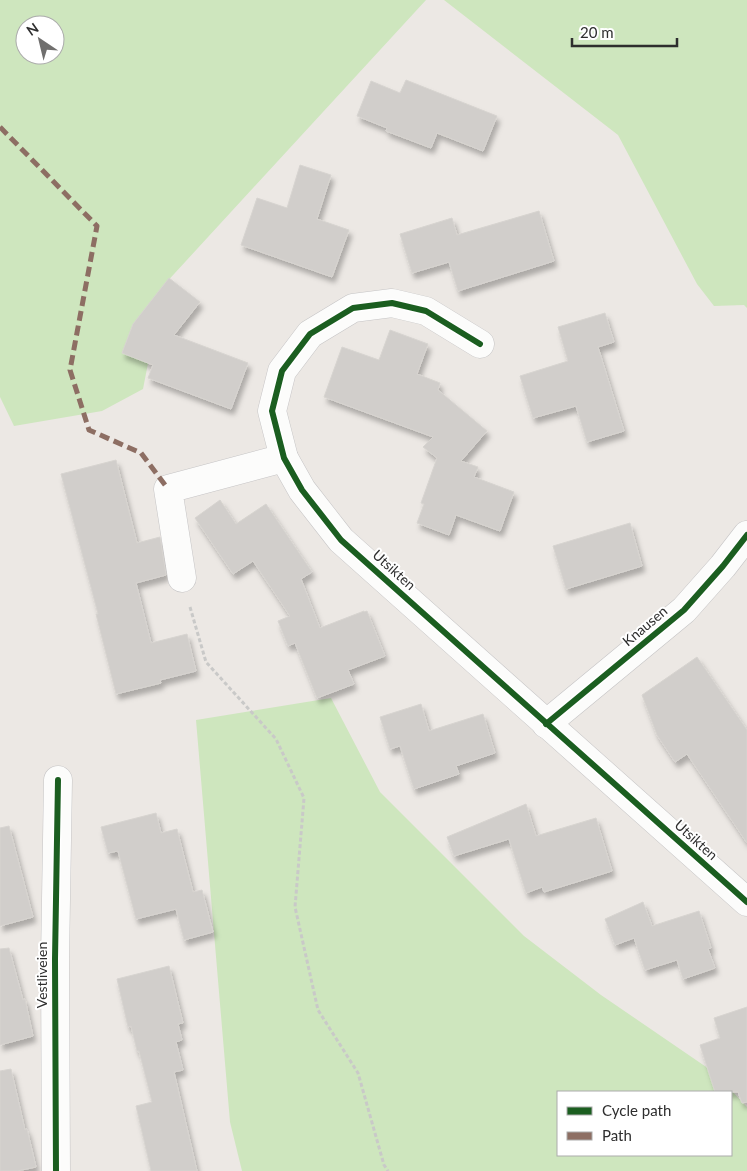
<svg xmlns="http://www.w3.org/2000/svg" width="747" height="1171" font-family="Lato,sans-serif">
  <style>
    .green { fill: #cee6be; fill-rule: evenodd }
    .building { fill: #d1cecb; stroke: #d7d4d0; filter: url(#shadow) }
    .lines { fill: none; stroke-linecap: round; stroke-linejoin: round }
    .minor-casing { stroke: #c5c4c5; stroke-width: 29 }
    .path { stroke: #c9c9c8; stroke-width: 3; stroke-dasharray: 4 2.5; stroke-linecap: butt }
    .minor { stroke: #fcfcfb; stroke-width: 28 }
    .quiet { stroke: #8d6e63; stroke-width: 5; stroke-dasharray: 10 5; stroke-linecap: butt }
    .cycleway-casing { stroke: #fff; stroke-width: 9 }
    .cycleway { stroke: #1b5e20; stroke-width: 6 }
    .labels { text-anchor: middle; stroke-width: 4; stroke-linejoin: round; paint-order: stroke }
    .street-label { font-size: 14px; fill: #2e2e2e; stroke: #fff }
  </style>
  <defs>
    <filter id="shadow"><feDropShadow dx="3" dy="5.5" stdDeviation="2.5" flood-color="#0004"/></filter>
  </defs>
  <rect width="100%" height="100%" fill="#ece8e4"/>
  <g class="green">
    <path d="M0,0H426L163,286L143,389L102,411L14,426L0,397ZM25,25H55V55H25Z"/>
    <path d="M444,0H747V308L744,305L714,306L697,284L618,135Z"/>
    <path d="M331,698L380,792L524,936L601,995L715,1073L747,1107V1171H242L230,1122L196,720ZM558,1092H731V1155H558Z"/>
  </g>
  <g class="building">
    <path d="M406,80L497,116L483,151L437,133L431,148L386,131L387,128L357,116L371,81L400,93Z"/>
    <path d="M300,165L331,175L317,219L349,230L332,277L241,245L257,198L287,208Z"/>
    <path d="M539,211L554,261L458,291L449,262L412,273L400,234L452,218L457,235Z"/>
    <path d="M169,278L200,302L174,335L248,363L231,409L148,378L153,365L122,353L133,324Z"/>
    <path d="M605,313L614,342L598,347L624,431L587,442L576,406L533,418L520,376L568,361L558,327Z"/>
    <path d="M390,330L428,344L417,374L440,383L438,390L487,431L461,461L478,467L474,477L514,492L500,531L456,515L449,535L417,523L424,504L421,503L437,458L423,447L433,437L324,397L342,347L379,360Z"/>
    <path d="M116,460L137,543L160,537L166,575L136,583L151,643L187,634L196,671L160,680L161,683L116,694L96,614H98L61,474Z"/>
    <path d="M220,500L236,524L266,504L312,572L301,579L320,628L364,611V612L367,611L385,656L348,670L354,684L317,698L295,643L288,646L278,621L290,616L253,561L233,574L195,518Z"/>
    <path d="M630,523L642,566L566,589L553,546Z"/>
    <path d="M697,657L747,730V843L687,754L675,762L657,735L642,695Z"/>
    <path d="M421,704L429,731L483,714L495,753L456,766L459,774L414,789L400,746L390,749L380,717Z"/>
    <path d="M526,804L536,836L596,818L612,871L544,892L542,887L526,893L509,839L454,856L447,837Z"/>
    <path d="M156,813L161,833L177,829L193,892L202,890L213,932L184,940L176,909L136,919L118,851L108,853L101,827Z"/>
    <path d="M9,826L33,917L0,926V828Z"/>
    <path d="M643,902L652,926L699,911L711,948L708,949L715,968L683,979L677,960L645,970L634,938L615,945L605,919Z"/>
    <path d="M9,948L23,1000L25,999L33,1036L0,1045V949Z"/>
    <path d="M169,966L183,1023L178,1024L182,1040L176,1042L183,1070L174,1072L197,1171H151L136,1106L152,1102L139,1051H137L131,1026L128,1027L117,979Z"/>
    <path d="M747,1007V1102L742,1103L738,1092H715L700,1045L720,1038L714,1018Z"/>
    <path d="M11,1069L25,1130L27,1129L36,1167L17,1171H0V1071Z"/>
  </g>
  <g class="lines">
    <g class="minor-casing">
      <g id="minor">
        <path d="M480,344L426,311L392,303L353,308L310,334L282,371L272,411L284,458L302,490L341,540L747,902"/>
        <path d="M182,578L168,489L284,458"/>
        <path d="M546,724L684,610L723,566L747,535"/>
        <path d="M56,1171L55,959L58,780"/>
      </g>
    </g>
    <path class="path" d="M190,607L206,662L276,739L304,798L295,907L318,1010L358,1073L384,1165L388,1171"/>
    <use href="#minor" class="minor"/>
    <path class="quiet" d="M0,127L97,226L70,370L89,430L141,453L168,489"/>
    <g class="cycleway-casing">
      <g id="cycleway">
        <path d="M480,344L426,311L392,303L353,308L310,334L282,371L272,411L284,458L302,490L341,540L747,902"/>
        <path d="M546,724L684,610L723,566L747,535"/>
        <path d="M56,1171L55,959L58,780"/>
      </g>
    </g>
    <use href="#cycleway" class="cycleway"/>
  </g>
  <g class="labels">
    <g class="street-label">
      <text transform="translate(394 570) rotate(42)" y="5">Utsikten</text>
      <text transform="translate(645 626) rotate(-40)" y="5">Knausen</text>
      <text transform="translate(696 840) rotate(42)" y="5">Utsikten</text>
      <text transform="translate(42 975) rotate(-90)" y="5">Vestliveien</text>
    </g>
  </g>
  <rect x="557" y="1091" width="175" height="65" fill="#ffffff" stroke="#ababab"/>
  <rect x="567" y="1107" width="25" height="8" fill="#1b5e20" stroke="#ababab"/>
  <text x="602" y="1116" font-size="15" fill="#2e2e2e">Cycle path</text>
  <rect x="567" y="1132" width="25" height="8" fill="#8d6e63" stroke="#ababab"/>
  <text x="602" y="1141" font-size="15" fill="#2e2e2e">Path</text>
  <g transform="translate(40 40) rotate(325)"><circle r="24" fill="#ffffff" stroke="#ababab"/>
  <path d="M0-4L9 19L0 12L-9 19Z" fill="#706f6e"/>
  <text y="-8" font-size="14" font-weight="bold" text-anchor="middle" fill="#2e2e2e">N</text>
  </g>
  <path d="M572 38v8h105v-8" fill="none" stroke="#2e2e2e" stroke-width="2.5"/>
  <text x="580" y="38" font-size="15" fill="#2e2e2e" stroke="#ffffff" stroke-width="4" paint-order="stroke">20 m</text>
</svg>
